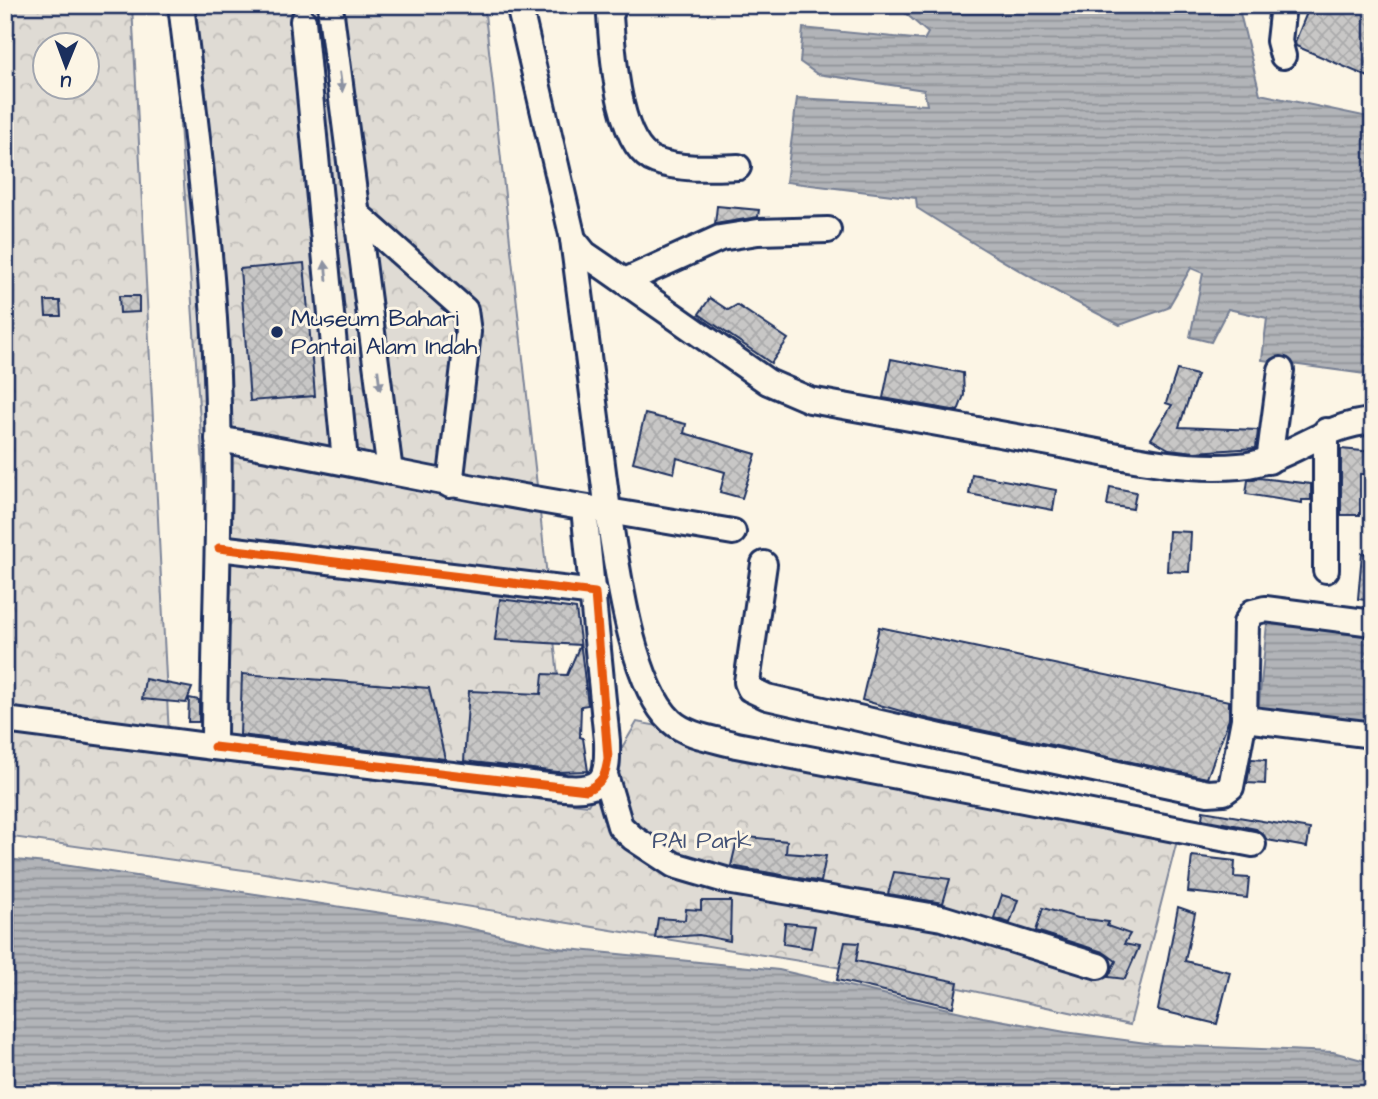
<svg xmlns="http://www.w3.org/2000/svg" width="1378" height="1099" font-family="'Architects Daughter',sans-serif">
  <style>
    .park { fill: url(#park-crowns); stroke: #7d8599; stroke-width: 2; fill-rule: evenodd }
    .water { fill: url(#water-rules); stroke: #767f94; stroke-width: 2 }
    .building { fill: url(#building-cross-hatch); stroke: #1b2f5e; stroke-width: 2 }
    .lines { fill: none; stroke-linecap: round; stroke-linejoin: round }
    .minor-casing { stroke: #1b2f5e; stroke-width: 30 }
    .minor { stroke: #fcf5e5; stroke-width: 24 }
    .cycleway-casing { stroke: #fcf5e5; stroke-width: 13 }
    .cycleway { stroke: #e8590c; stroke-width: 9 }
    .oneway { fill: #8c92a2 }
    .poi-dot { fill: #1b2f5e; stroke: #fcf5e5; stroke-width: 2.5 }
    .labels { text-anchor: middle; stroke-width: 6; stroke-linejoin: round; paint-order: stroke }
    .poi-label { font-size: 24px; fill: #1b2f5e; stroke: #fcf5e5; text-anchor: start }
    .park-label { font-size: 24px; fill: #425176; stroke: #fcf5e5 }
  </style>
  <defs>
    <pattern id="park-crowns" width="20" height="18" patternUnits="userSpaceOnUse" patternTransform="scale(1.75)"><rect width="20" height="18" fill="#dfdbd4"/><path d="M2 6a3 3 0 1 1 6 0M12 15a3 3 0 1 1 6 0" fill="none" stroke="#bfbcb8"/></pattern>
    <pattern id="water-rules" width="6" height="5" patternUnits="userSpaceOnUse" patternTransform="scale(1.75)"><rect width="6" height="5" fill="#b2b4b8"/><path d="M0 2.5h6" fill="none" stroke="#909399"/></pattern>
    <pattern id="building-cross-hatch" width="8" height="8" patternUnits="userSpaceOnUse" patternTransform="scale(1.75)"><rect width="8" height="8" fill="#c8c7c6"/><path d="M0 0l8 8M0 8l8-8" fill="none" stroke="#ababac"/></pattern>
  </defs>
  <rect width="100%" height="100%" fill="#fcf5e5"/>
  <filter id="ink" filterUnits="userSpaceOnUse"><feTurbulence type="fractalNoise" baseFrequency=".0143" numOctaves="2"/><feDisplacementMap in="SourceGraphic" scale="14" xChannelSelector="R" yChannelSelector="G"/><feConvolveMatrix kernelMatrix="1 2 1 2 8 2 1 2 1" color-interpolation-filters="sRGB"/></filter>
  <g filter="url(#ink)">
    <g class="park">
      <path d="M15,5H132L170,756L588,805L637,722L1181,825L1130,1025L945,985L258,872L5,836V8ZM46,46H88V88H46Z"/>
      <path d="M172,5H484L568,767L446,764L240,745L221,734Z"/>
    </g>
    <g class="water">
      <path d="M896,5H1238L1260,94L1373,118V375L1262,360L1267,318L1228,309L1211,342L1190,337L1203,273L1191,268L1168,308L1120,325C1050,290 983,250 917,208L916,198L786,182L797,98L927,105L924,90L817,74L800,62L803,28L924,40L928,33Z"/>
      <path d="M1267,624L1373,634V725L1258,714Z"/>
      <path d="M5,859L57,864L441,922L558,948L779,970L983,1017L1065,1032L1161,1045L1333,1052L1373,1063V1094H5Z"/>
    </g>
    <g class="building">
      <path d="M1310,5H1364L1373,9V79L1296,46L1295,42Z"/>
      <path d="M717,206L759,210L758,217L715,224Z"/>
      <path d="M304,263L315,396L250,401L240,269Z"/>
      <path d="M119,296H139V312L120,313Z"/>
      <path d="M710,298L728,310L737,305L788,339L771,363L699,314Z"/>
      <path d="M45,301H60L61,316H46Z"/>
      <path d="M891,359L963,373L964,395L958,411L883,398Z"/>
      <path d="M1177,370L1197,375L1179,427L1258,430L1256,448L1195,452L1169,449L1151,439L1172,405L1166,403Z"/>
      <path d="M645,414L686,424L684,433L756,454L742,498L720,492L725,472L677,458L674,473L633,462Z"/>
      <path d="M1341,449L1373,452V474H1360V515H1341Z"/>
      <path d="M972,474L1056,490L1053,510L969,494Z"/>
      <path d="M1259,478L1311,484V500H1302V503L1246,494L1248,480Z"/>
      <path d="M1110,487L1136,492L1133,509L1107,505Z"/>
      <path d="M1169,531L1191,532L1189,572L1167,571Z"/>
      <path d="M1362,553L1373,554V601L1358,599Z"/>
      <path d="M500,599L576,609L588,705L581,706L580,737L583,738L588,771L558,772L464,761L469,691L541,694L543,674L567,675L580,645L495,640Z"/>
      <path d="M879,627L1229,701V719L1207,778L929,719L862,700Z"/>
      <path d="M242,674L429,688L445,759L240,735Z"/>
      <path d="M145,679L192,688L186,703L142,699Z"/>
      <path d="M189,698L199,700V722H188Z"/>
      <path d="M1251,759L1266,760L1265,784L1247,783Z"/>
      <path d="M1203,811L1310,829L1307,847L1267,840L1256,829L1202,819Z"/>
      <path d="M738,836L787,841L786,853L826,856L821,882L731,866Z"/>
      <path d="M1192,856L1235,861L1234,877L1249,878L1247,898L1188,892Z"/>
      <path d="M894,872L950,879L943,903L888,894Z"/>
      <path d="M1002,895L1018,900L1010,923L994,918Z"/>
      <path d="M701,901H731L730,941L699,935L655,938L658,918L685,920L686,909L701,910Z"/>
      <path d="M1178,907L1195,913L1185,961L1230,972L1217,1024L1158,1010Z"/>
      <path d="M1043,908L1078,918L1109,922L1107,926L1130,934L1124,944L1139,947L1125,979L1108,977L1116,961L1103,952L1036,931Z"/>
      <path d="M785,923L815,926L811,948L783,944Z"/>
      <path d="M845,942L859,943L856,961L958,982L953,1007L837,980Z"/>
    </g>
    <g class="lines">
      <g class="minor-casing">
        <g id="minor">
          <path d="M519,5L573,239L585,254L604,267L768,382L810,400C893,415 977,430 1061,445C1119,456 1180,471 1239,466C1290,462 1320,425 1373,421"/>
          <path d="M614,5L610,16C613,52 617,147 656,161C680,170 713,168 738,167"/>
          <path d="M331,14L390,472"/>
          <path d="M303,21L345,461"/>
          <path d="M1283,56L1279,41L1283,5"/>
          <path d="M357,214L465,310L468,332L450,485"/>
          <path d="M573,239L608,511L733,532"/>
          <path d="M625,281L720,238L758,232L828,230"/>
          <path d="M1326,431V570"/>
          <path d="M218,439C348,461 477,492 608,511C617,565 631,684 671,721C687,736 715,739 736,745L1253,844"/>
          <path d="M1269,461L1281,370"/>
          <path d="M219,548L595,593"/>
          <path d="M764,564L747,682L750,689L767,697L941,737L1208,793L1224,792L1231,787L1244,719"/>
          <path d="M1373,623L1265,609L1253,612L1246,623L1244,719L1373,735"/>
          <path d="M5,720L214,747C214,623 222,500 217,375C212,251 196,128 181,5"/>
          <path d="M214,747L565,788C605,791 608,778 607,741L584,508"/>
          <path d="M605,775L620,826L633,838L674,865L732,882L942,918L1098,966"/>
        </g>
      </g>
      <use href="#minor" class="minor"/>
      <g class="cycleway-casing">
        <path id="cycleway" d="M214,747L587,790C603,782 606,775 608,758L595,593L219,548"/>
      </g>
      <use href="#cycleway" class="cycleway"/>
    </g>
    <defs><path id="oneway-solid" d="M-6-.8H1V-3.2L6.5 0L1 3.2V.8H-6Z" transform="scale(1.75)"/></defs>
    <g class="oneway">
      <use href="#oneway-solid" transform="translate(341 82) rotate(82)"/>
      <use href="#oneway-solid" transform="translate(326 271) rotate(-96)"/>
      <use href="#oneway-solid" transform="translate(379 380) rotate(83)"/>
    </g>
  </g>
  <circle class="poi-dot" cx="277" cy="332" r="7"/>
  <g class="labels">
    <g class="poi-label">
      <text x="291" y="326">Museum Bahari<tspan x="291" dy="28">Pantai Alam Indah</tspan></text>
    </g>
    <g class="park-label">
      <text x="702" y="848">PAI Park</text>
    </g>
  </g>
  <rect width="1378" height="1099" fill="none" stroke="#fcf5e5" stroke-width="28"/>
  <rect x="14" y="14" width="1350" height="1071" fill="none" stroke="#1b2f5e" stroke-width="2.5" filter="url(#ink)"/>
  <g transform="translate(66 66) rotate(181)"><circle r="33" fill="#fcf5e5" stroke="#a2a6af" stroke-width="2"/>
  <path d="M0-5L12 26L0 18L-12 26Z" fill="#1b2f5e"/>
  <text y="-10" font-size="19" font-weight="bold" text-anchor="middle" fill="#1b2f5e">U</text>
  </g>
</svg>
